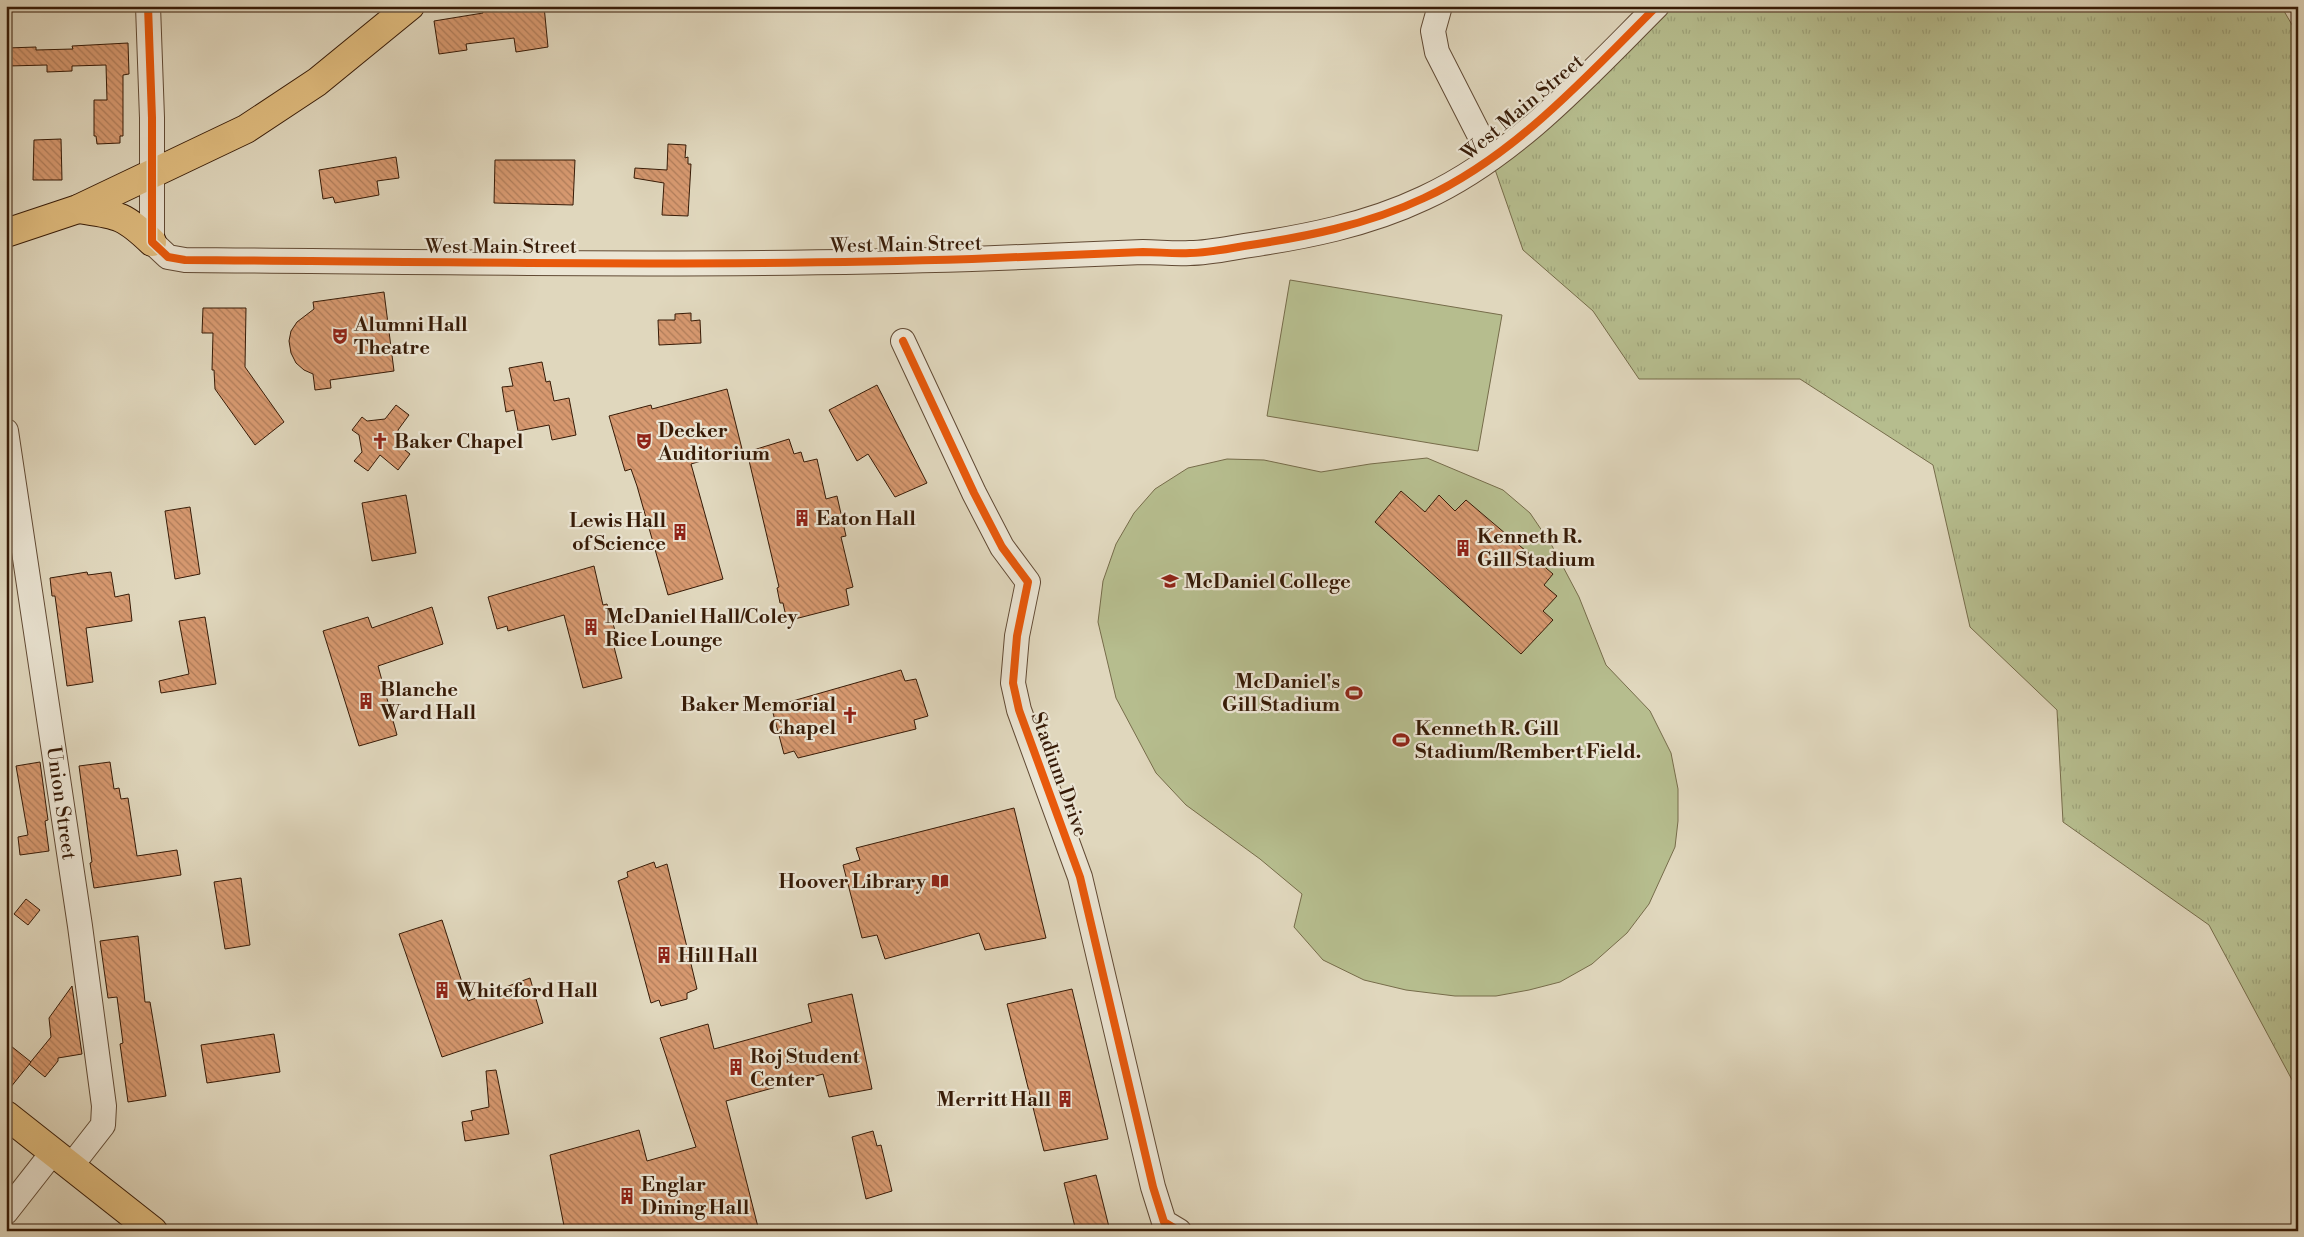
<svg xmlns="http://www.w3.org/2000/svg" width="2304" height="1237" font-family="'Libre Bodoni',serif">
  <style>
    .grass { fill: url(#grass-tufts); stroke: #766c4a }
    .park { fill: #b6bd8e; stroke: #766c4a }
    .building { fill: url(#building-back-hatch); stroke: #371b07 }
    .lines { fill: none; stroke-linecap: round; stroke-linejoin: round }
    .minor-casing { stroke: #614a34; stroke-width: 26 }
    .major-casing { stroke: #371b07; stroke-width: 30 }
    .minor { stroke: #ebe5d4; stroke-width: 24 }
    .major { stroke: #e0bc7e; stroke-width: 28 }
    .cycleway-casing { stroke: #ebe5d4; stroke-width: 11 }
    .cycleway { stroke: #e8590c; stroke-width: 8 }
    .labels { text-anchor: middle; stroke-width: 4.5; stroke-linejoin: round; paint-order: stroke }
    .street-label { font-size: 20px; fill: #371b07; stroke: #ebe5d4 }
    .poi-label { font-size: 20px; font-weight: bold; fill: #371b07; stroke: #ebe5d4; text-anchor: start }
  </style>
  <defs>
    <pattern id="grass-tufts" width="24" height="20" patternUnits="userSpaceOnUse" patternTransform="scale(1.25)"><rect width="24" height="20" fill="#b6bd8e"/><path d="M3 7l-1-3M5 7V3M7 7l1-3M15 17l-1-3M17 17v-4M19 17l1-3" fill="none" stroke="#9da279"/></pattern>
    <pattern id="building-back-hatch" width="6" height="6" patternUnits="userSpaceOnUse" patternTransform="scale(1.25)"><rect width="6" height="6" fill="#d79970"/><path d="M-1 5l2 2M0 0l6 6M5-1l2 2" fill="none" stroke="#af7c5a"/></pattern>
  </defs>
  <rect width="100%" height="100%" fill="#e0d7bd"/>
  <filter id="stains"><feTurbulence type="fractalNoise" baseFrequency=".004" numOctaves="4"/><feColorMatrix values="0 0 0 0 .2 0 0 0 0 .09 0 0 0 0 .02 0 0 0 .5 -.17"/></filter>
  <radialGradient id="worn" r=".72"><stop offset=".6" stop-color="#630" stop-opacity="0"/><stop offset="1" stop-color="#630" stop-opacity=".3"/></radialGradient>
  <path class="grass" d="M1657,6H2281L2298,35V1091L2209,925L2063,822L2057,710L1970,627L1933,465L1800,379H1639L1593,311L1523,250L1491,158Z"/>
  <g class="park">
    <path d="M1290,280L1502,315L1478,451L1267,416Z"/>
    <path d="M1427,458L1503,490L1530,513L1551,544L1579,597L1606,665L1650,711L1671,753L1678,789V821L1675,847L1649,904L1627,933L1592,964L1560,982L1529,990L1496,996H1455L1406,990L1364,980L1323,960L1294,927L1302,894L1260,859L1186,805L1156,773L1116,698L1098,622L1103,581L1116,544L1134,513L1155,489L1188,468L1227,459L1264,460L1321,472L1370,464Z"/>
  </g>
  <g class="building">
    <path d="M482,6H544L548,47L516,52L514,38L466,44L467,50L439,54L434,21L483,13Z"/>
    <path d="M128,43L129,74L123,75V136H120V143L97,144L96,136H94V100H107L106,65L72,66V71L47,72V65L8,66L7,48L36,47V50L73,49L72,46Z"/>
    <path d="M61,139L62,180H33L34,140Z"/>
    <path d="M668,144L686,145L685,158L688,157V164H691L688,216L662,215L664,183L634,178L635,168L667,170Z"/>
    <path d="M396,157L399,178L377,181L379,195L335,203L333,197L323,199L319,170Z"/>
    <path d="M495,160H575L573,205L494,203Z"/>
    <path d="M384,292L394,371L330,380L331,388L315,390L313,374L304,370L296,363L291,353L289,341L291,331L297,322L314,309L313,302Z"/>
    <path d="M203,308H246L245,367L284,422L255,445L215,389L214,370H212L213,333H202Z"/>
    <path d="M691,313V321L700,320L701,343L659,345L658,320H675V314Z"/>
    <path d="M542,362L546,382L550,381L554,401L569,398L576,435L552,440L549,425L518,431L514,410L506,412L502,387L513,386L509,368Z"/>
    <path d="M877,385L927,483L895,497L868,454L857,461L829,410Z"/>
    <path d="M727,389L742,449L691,464L723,579L668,595L637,486L631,469L625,471L609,416L651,405L652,409Z"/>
    <path d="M396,405L409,415L398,430L400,446L410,454L398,470L380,455L368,471L354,461L362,452L359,435L352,430L362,417L367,421L385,419Z"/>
    <path d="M789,439L794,454L801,452L804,462L817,459L826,499L837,496L846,536L841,537L853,587L846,589L849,605L787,621L783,603H780L777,588L779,587L747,452Z"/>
    <path d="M1401,491L1425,512L1439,495L1455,511L1466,500L1553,574L1544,585L1557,596L1543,611L1553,620L1521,654L1375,522Z"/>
    <path d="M406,495L416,553L372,561L362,503Z"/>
    <path d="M190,507L200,574L175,579L165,511Z"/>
    <path d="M594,566L603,605L607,604L617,637L612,639L622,678L583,688L564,615L508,631L507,626L497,629L488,597Z"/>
    <path d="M87,572L88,575L111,572L115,597L129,594L132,621L86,628L93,682L67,686L55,596H52L50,578Z"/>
    <path d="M432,607L443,644L378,666L397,735L359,746L323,631L368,617L372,628Z"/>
    <path d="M205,617L216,684L161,693L159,681L189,674L179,621Z"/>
    <path d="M901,670L905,681L916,679L928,716L914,720L916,729L798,758L794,751L784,754L773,713L783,710L782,704Z"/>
    <path d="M40,762L48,820L45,821L49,851L20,855L18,837L28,835L16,766Z"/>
    <path d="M110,762L114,789L119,788L121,799L128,798L137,856L177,850L181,875L94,888L90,863L92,862L79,766Z"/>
    <path d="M1014,808L1046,938L985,950L979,933L885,959L877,935L862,938L843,865L860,860L856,848Z"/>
    <path d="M654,862L656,868L667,864L697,989L687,993V999L661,1006L659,1000L651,1003L618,881L628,877L627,872Z"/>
    <path d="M241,878L250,945L225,949L214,882Z"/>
    <path d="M26,899L40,910L28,925L14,914Z"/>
    <path d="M442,920L468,1001L530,978L543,1023L442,1057L399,934Z"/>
    <path d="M138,936L145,1002H150L166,1096L128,1102L120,1044L123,1043L117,997L108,998L100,941Z"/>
    <path d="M72,986L82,1054L58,1058V1061L45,1077L29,1064L51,1037L49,1018Z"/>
    <path d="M1072,989L1108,1139L1044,1151L1007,1004Z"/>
    <path d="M852,994L872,1089L829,1097L823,1074L726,1101L759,1231H565L550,1155L639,1130L647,1161L696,1147L660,1038L708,1024L714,1049L812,1022L808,1004Z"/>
    <path d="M274,1034L280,1072L207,1083L201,1045Z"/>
    <path d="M6,1042L31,1062L6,1093Z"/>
    <path d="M496,1070L509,1134L465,1141L462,1122L473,1120L471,1111L489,1107L486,1071Z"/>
    <path d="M873,1131L877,1146L881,1145L892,1191L866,1199L852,1137Z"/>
    <path d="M1096,1175L1110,1231H1076L1064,1183Z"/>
  </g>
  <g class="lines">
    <g class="minor-casing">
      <g id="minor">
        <path d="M148,6L152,118V242L168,257L185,260C447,262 709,267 972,259C1029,257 1086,254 1143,252C1158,252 1174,254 1190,253C1207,253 1226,249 1244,246C1305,237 1367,225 1424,198C1515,156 1587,76 1657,6"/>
        <path d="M1440,6L1433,31L1437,52L1491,158"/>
        <path d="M903,341L974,493L1002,547L1028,582L1017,636L1013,683L1019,710L1080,877L1153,1187L1164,1222L1179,1231"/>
        <path d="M6,431L80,926L104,1106L103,1125L71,1166"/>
        <path d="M6,1212L53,1152"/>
      </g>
    </g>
    <g class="major-casing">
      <g id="major">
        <path d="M78,209C117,215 123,214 152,242"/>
        <path d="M6,233L78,209L246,129L317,82L410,6"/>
        <path d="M6,1115L153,1231"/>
      </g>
    </g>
    <use href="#minor" class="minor"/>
    <use href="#major" class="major"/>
    <g class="cycleway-casing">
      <g id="cycleway">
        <path d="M148,6L152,118V242L168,257L185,260C447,262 709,267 972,259C1029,257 1086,254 1143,252C1158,252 1174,254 1190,253C1207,253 1226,249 1244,246C1305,237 1367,225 1424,198C1515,156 1587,76 1657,6"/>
        <path d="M903,341L974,493L1002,547L1028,582L1017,636L1013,683L1019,710L1080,877L1153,1187L1164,1222L1179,1231"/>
      </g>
    </g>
    <use href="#cycleway" class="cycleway"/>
  </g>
  <defs>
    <g id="theatre-bare" transform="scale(1.35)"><path d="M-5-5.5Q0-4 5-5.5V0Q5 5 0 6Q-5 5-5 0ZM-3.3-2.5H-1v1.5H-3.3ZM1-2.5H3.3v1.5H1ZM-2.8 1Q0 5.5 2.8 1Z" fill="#8f2418" stroke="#ebe5d4" stroke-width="2.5" paint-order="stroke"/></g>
    <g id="church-bare" transform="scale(1.35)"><path d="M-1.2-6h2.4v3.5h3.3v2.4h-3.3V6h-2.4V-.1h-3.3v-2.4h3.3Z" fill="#8f2418" stroke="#ebe5d4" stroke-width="2.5" paint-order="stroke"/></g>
    <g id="building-bare" transform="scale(1.35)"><path d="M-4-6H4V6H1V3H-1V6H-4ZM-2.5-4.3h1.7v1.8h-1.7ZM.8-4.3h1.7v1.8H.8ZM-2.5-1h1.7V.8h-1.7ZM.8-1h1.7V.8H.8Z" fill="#8f2418" stroke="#ebe5d4" stroke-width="2.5" paint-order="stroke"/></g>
    <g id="university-bare" transform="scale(1.35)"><path d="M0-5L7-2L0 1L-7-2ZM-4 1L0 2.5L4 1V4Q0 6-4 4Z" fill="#8f2418" stroke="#ebe5d4" stroke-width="2.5" paint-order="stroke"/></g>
    <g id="stadium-bare" transform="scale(1.35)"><path d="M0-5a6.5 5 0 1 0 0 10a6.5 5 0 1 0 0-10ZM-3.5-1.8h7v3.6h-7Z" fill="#8f2418" stroke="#ebe5d4" stroke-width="2.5" paint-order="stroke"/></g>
    <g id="library-bare" transform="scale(1.35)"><path d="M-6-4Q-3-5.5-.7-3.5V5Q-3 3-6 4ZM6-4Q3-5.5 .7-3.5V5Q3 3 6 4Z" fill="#8f2418" stroke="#ebe5d4" stroke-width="2.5" paint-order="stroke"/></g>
  </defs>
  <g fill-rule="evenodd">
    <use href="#theatre-bare" x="340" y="336"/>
    <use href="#church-bare" x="380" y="441"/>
    <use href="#theatre-bare" x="644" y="441"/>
    <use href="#building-bare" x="802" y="518"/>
    <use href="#building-bare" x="680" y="532"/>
    <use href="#building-bare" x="1463" y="548"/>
    <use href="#university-bare" x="1170" y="581"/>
    <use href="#building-bare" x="591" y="627"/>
    <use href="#stadium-bare" x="1354" y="693"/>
    <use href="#building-bare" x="366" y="701"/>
    <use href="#church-bare" x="850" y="715"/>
    <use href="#stadium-bare" x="1401" y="740"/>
    <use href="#library-bare" x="940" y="881"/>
    <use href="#building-bare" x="664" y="955"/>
    <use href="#building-bare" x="442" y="990"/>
    <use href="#building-bare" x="736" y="1067"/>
    <use href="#building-bare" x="1065" y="1099"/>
    <use href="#building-bare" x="627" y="1196"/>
  </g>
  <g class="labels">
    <g class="street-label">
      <text transform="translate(1522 107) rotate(-40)" y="7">West Main Street</text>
      <text transform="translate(906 244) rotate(-1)" y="7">West Main Street</text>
      <text x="501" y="253">West Main Street</text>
      <text transform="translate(1060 774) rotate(70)" y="7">Stadium Drive</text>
      <text transform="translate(62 803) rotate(82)" y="7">Union Street</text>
    </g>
    <g class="poi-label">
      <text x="354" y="331">Alumni Hall<tspan x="354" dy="23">Theatre</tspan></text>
      <text x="658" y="437">Decker<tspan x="658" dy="23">Auditorium</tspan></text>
      <text x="394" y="448">Baker Chapel</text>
      <text x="816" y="525">Eaton Hall</text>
      <text x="666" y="527" text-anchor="end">Lewis Hall<tspan x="666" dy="23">of Science</tspan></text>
      <text x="1477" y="543">Kenneth R.<tspan x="1477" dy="23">Gill Stadium</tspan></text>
      <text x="1184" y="588">McDaniel College</text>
      <text x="605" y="623">McDaniel Hall/Coley<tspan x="605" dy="23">Rice Lounge</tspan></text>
      <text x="1340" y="688" text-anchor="end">McDaniel's<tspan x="1340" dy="23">Gill Stadium</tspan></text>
      <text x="380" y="696">Blanche<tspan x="380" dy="23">Ward Hall</tspan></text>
      <text x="836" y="711" text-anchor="end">Baker Memorial<tspan x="836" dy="23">Chapel</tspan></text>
      <text x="1415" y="735">Kenneth R. Gill<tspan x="1415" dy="23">Stadium/Rembert Field.</tspan></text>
      <text x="926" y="888" text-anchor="end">Hoover Library</text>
      <text x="678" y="962">Hill Hall</text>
      <text x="456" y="997">Whiteford Hall</text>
      <text x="750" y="1063">Roj Student<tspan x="750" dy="23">Center</tspan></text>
      <text x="1051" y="1106" text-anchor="end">Merritt Hall</text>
      <text x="641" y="1191">Englar<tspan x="641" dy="23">Dining Hall</tspan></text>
    </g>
  </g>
  <rect width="2304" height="1237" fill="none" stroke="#e0d7bd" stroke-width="25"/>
  <rect x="8" y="8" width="2289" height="1222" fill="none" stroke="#371b07" stroke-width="2.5"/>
  <rect x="12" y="12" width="2279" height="1212" fill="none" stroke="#371b07"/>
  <rect width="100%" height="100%" filter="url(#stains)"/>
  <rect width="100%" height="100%" fill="url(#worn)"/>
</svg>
